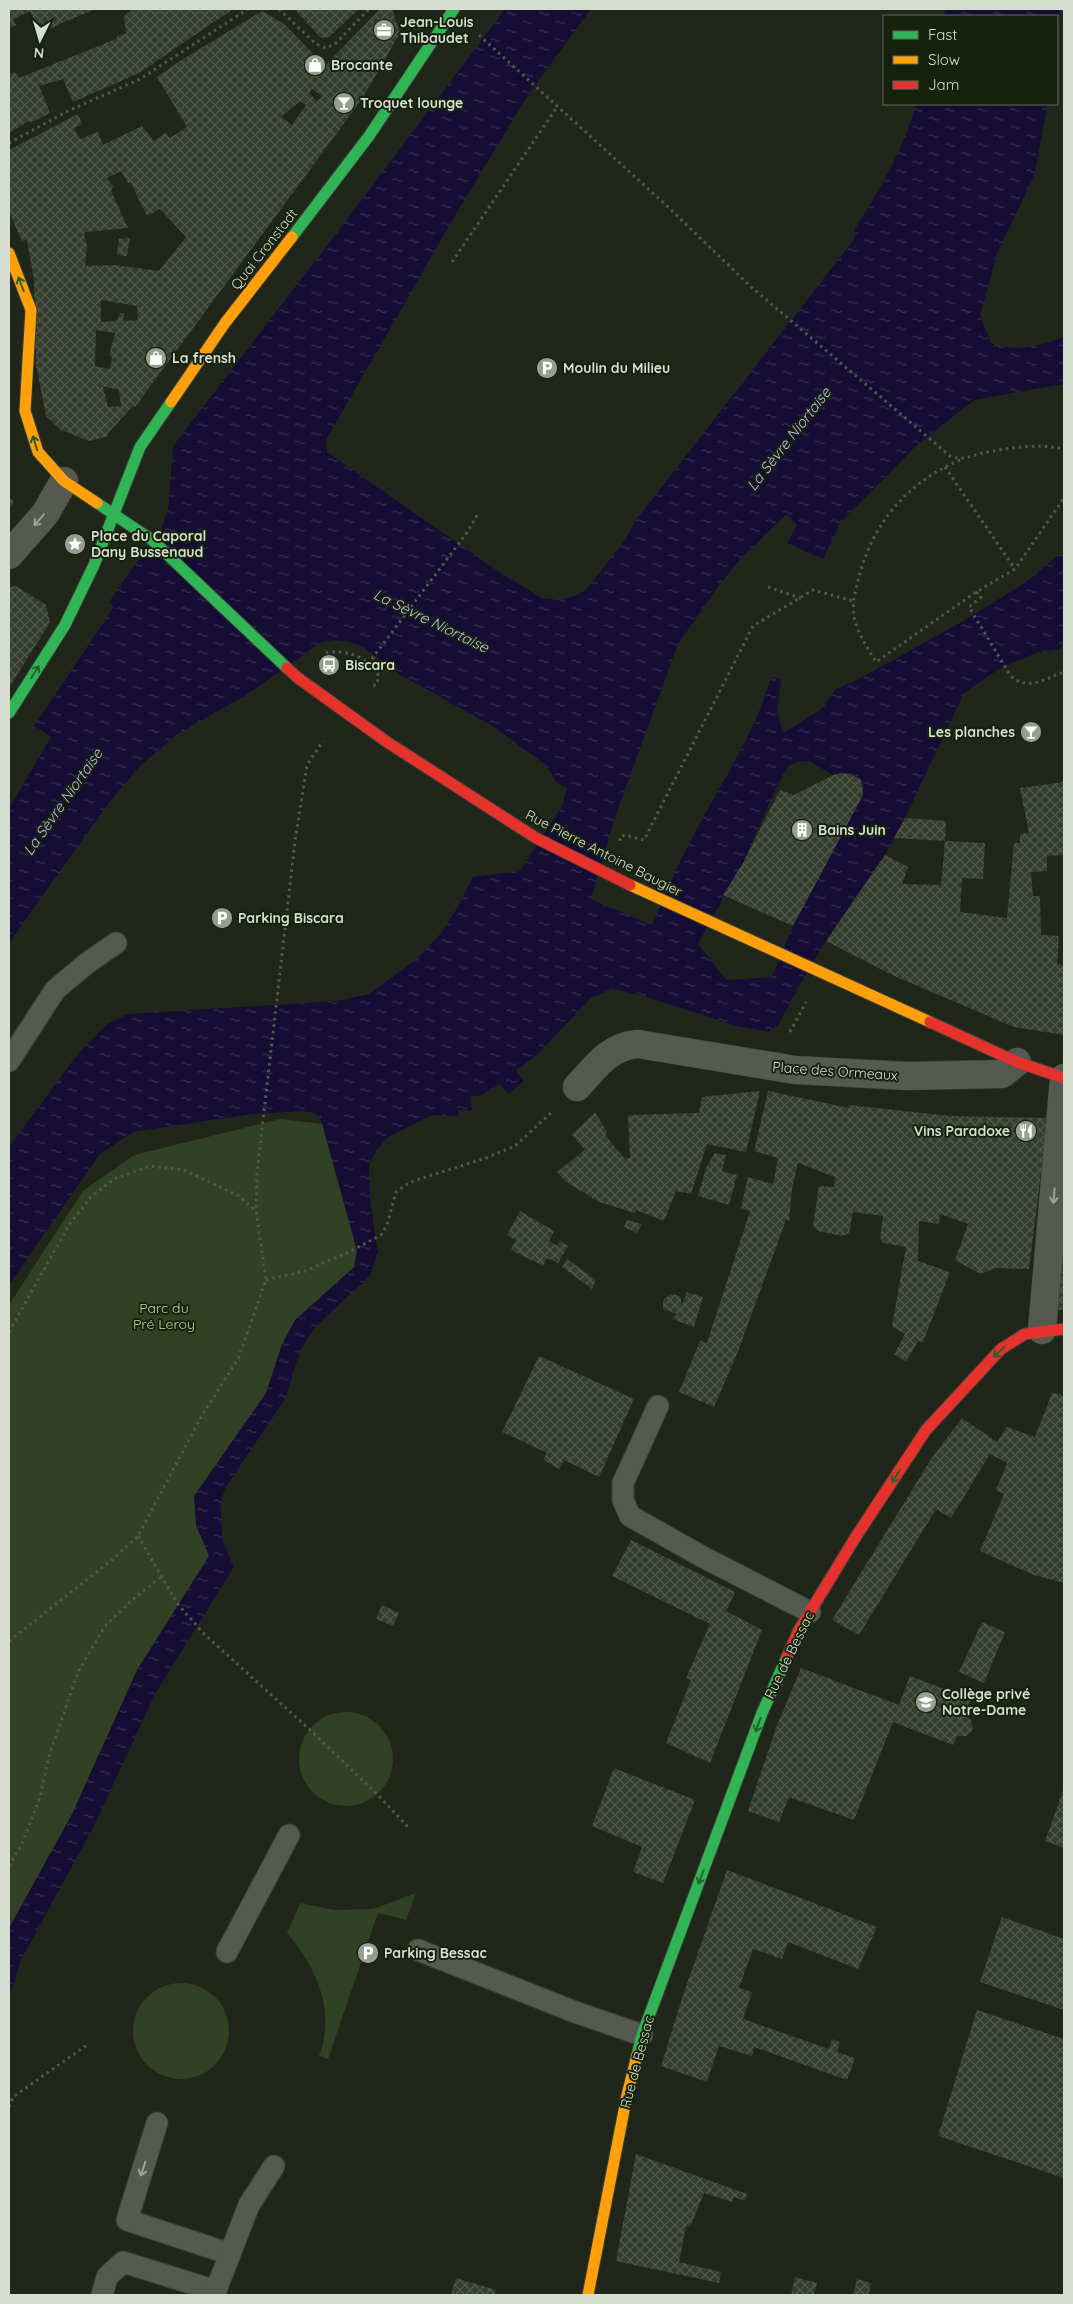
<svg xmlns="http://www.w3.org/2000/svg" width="1073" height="2304" font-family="Quicksand,sans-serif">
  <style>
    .green { fill: #304124 }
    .water { fill: url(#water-ripples); fill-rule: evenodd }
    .building { fill: url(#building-cross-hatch); fill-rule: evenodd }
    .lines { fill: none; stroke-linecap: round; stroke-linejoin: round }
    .lane-casing { stroke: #3b4036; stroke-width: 23 }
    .street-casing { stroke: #3b4036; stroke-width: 29 }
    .fast-casing { stroke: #3b4036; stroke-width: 13 }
    .slow-casing { stroke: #3b4036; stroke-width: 13 }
    .jam-casing { stroke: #3b4036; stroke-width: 13 }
    .path { stroke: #52574f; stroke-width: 3; stroke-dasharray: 2.5 4; stroke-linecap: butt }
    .lane { stroke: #545a50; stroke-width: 21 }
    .street { stroke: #545a50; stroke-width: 28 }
    .fast { stroke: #30b455; stroke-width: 11 }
    .slow { stroke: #ff9f0a; stroke-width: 11 }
    .jam { stroke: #e5322d; stroke-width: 11 }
    .oneway { stroke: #22642d }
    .oneway2 { stroke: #9ba396 }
    .labels { text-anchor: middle; stroke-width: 4; stroke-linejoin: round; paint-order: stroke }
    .poi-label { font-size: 14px; font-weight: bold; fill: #d5ded0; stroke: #16220c; text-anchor: start }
    .street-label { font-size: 14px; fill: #d5ded0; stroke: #16220c }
    .park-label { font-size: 14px; fill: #b1df91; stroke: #16220c }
    .water-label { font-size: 15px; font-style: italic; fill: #bdb9fb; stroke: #16220c }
  </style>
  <defs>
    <pattern id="water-ripples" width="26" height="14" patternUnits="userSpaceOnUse" patternTransform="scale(1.25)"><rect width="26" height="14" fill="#160d35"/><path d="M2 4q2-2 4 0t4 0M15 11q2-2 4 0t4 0" fill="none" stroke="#373051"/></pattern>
    <pattern id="building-cross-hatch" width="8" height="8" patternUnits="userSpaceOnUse" patternTransform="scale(1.25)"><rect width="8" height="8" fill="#353d2e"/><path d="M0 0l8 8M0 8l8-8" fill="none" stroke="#51594b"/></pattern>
  </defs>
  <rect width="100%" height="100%" fill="#20271a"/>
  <g class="green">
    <path d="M280,1119L358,1128L368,1256L317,1310L284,1383L198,1501L217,1561L9,1943V1305L83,1191L134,1155Z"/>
    <circle cx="346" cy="1759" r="47"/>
    <path d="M416,1893L406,1920L378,1913L328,2059L319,2056C336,2011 317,1968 287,1933L300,1903L334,1910L373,1909Z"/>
    <circle cx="181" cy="2031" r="48"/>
  </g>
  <g class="water">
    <path d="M505,9H591L528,95L456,214L326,440L327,452L502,574L542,598L559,600L575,596L586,590L624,541L636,520L855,238L854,230C880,190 903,150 916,104H1048L1034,176L997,254L980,315L991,343C1019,353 1036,346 1064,337V384L974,400L915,447L841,522L823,559L787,543L797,525L787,514L744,555L720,584L678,644L615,817L591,899L652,925C665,896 677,866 692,838C719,785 755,735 771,677L781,679L777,711L783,733L820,710L836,689L859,679L965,620L1029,580L1057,556L1064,553V644L1059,649L1036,653L999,669L964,693L905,818L885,855L826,941L798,988L779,1024L769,1032L736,1026L644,996L612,989L591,998L539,1053L516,1071L524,1081L508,1094L500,1084L482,1095L470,1097L472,1110H458V1116L431,1115L385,1139L369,1163L370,1200L378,1253L370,1276L314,1328L300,1351L285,1399L226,1487L220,1504L223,1541L234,1567L155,1694L93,1828L21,1960L9,1998V1928L72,1814L137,1670L209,1556L196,1525L194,1496L266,1393L282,1344L295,1320L354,1267L357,1251L321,1120L314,1113L302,1111L253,1114L133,1132L100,1154L9,1285V1147L77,1055L106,1025L127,1014L337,1001L369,994L417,959L441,933L457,908L473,877L520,871L561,808L567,788L556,782L547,766L494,727L401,675L363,647L350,642L334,640L322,642L245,696L176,735L140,766L108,804L9,943V808L51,737L34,726L114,607L109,602L137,562L159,536L168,509L173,446L339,230ZM809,761L833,775L849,774L860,779L862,783L863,795L793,926L772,977L726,980L698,944L743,863L777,786L789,766L796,762Z"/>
    <path d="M946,9H1060L1057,31V16H943Z"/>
  </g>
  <g class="building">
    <path d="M9,9H95L39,33L30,11L13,20L16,25L9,28Z"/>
    <path d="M133,9H233L139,73L73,102L63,79L39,86L50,113L32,122L29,121L9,133V67L11,74L15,72L19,78L116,39L118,35L126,34L124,16Z"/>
    <path d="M294,9H359L329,37L321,38Z"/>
    <path d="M380,9H392L400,33L362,99L135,407L133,406L107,434L109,436L89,441L61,430L46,416L36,364L34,280L27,240L22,241L9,212V150L78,114L82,124L74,128L80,139L98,132L103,145L142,126L154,141L165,133L170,138L187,127L157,77L180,61L262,11L284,24L325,66ZM312,89L322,96L317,101L309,93ZM300,101L306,105L292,125L281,117ZM121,171L128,183H131L147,216L160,209L186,237L159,271L115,265L85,266L87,244L84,235L85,232L128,228L111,191L113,186L107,178ZM101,300L137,306L138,320L123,321L124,313H120L117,321L101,322ZM96,330L115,333L109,356L112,357L110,369L95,366ZM103,386L119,390L121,406L108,407Z"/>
    <path d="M130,238L127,256L117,255L119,239Z"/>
    <path d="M9,498L14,501L9,510Z"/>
    <path d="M16,586L46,605L50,622L9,688V587Z"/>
    <path d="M841,773L849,774L860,779L862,783L863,795L793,926L723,895L743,863L780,790L794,795L833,775Z"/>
    <path d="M1064,782V855L1047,856V871L1031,872L1033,896H1040L1041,935L1059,936L1057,964L1064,965V1035L1014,1027L892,975L826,941L885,855L908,867L902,884L941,885L945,841L985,843L983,879L962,878L960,912L1007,918L1014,843H1020V834L1029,833L1020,788Z"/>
    <path d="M905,818L946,821L945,841L894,838Z"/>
    <path d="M760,1091L746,1152L707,1144L691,1194L676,1191L664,1221L636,1210L635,1213L599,1202L565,1181L557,1172L585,1150L572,1135L595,1112L607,1132L605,1135L625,1159L630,1158L628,1115L699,1113L702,1097Z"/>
    <path d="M768,1091L849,1108V1105L950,1116L1048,1118L1029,1269L996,1268L980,1274L955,1260L968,1224L940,1214L939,1224L919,1221L918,1261L950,1272L923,1342L918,1341L906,1362L894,1354L905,1334L892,1326L906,1247L883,1243L880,1237L883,1216L853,1212L849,1233L842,1236L818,1231L813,1225L819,1186L834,1187L835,1177L798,1163L792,1189L789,1221L786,1220L737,1354L714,1407L679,1392L700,1341L707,1343L750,1211L741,1208L748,1177L773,1184L778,1158L754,1151Z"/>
    <path d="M715,1153L726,1155L722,1171L737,1175L729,1205L698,1196L706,1168Z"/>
    <path d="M520,1211L554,1231L549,1241L557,1246L560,1241L568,1246L558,1263L547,1258L543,1266L511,1250L516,1240L507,1235Z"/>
    <path d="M627,1220L642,1224L637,1233L624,1227Z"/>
    <path d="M1063,1239L1064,1310H1055Z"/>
    <path d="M567,1259L596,1280L592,1289L562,1267Z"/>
    <path d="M687,1292L703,1297L694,1327L672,1319L677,1314L663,1309V1300L671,1294L680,1296L682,1305Z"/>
    <path d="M539,1356L634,1399L599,1477L564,1460L559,1469L543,1460L547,1453L502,1432Z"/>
    <path d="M1052,1393L1064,1395V1583L1034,1575L980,1551L1004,1494L996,1490L1007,1463L990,1454L951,1518L936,1509L859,1635L832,1620L931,1459L962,1418L997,1442L1007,1427L1035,1437Z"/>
    <path d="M631,1540L735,1592L726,1611L762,1630L710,1763L666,1743L691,1680L686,1678L710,1624L612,1576Z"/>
    <path d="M382,1605L399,1613L393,1626L376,1619Z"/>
    <path d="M982,1622L1005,1632L984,1683L959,1672Z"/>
    <path d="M801,1668L899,1705L910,1676L971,1699L964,1716L971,1720L973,1729L967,1736H957L953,1745L893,1722L854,1820L789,1797L779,1822L748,1811L776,1728Z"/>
    <path d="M614,1768L695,1800L663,1883L633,1872L642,1847L592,1826Z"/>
    <path d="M1064,1788V1848L1045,1841Z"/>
    <path d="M727,1870L877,1927L858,1969L788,1942L782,1959L753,1949L739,1988L752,1992L743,2019L829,2049L832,2039L840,2042L837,2052L855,2058L847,2080L754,2047L752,2056L719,2046L707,2082L661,2066L682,1998Z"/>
    <path d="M1002,1917L1064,1939V2010L980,1982Z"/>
    <path d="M977,2010L1064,2039V2178L938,2136Z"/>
    <path d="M636,2154L747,2194L745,2201L734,2197L732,2202L704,2193L690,2227L686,2226L679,2262L721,2272L719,2283L616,2261Z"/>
    <path d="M795,2277L817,2283L814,2295H791Z"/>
    <path d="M456,2278L496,2290L495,2295H451Z"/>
    <path d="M857,2279L871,2283L869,2295H853Z"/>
  </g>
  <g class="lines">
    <g class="lane-casing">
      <g id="lane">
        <path d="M9,1061L55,990L86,964L116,943"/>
        <path d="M658,1406L623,1483V1500L630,1516L703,1557L810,1612"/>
        <path d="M418,1950L575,2012L642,2035"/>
        <path d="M227,1952L289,1835"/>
        <path d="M157,2123L127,2220L230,2254"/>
        <path d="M102,2295L107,2277L123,2262L216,2291"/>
        <path d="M214,2295L249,2205L274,2166"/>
      </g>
    </g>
    <g class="street-casing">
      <g id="street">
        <path d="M9,555L45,514L64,481"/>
        <path d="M577,1087C596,1067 609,1046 638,1044L795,1070L907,1076L1002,1074L1017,1062"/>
        <path d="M1042,1330L1064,1078"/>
      </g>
    </g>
    <g class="fast-casing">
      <g id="fast">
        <path d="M292,237L369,136L454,9"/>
        <path d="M97,503L152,540L287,668"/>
        <path d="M9,713L65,625L94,565L140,447L171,402"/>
        <path d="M637,2055L642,2035L762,1713L787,1657"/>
      </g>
    </g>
    <g class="slow-casing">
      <g id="slow">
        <path d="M9,253L31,310L25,411L38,452L64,481L97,503"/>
        <path d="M171,402L225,323L292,237"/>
        <path d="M630,885L930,1022"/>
        <path d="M588,2295L627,2095L637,2055"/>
      </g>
    </g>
    <g class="jam-casing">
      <g id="jam">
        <path d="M287,668L298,678L387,742L536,838L630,885"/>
        <path d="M930,1022L1017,1062L1064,1078"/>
        <path d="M787,1657L799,1630L855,1538L926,1430L1001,1349L1025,1334L1064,1329"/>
      </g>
    </g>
    <g class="path">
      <path d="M279,9L316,44L326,48L335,44L369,9"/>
      <path d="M479,35L667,206L749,285L950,456C965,461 969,456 983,453C1008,448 1039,443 1064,449"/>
      <path d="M9,143L68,111L140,79L248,9"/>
      <path d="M452,262L557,107"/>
      <path d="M960,460C908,482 873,522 859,577C855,592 851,606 855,622C860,636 868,649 876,662L976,592L1015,569L1064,498"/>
      <path d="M945,467L1015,569"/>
      <path d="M768,587L801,598"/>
      <path d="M976,592L981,597L969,607L1010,675C1027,692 1044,679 1064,672"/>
      <path d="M326,653C345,648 372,659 379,677L376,685L371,686"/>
      <path d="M368,664L466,534L479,512"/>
      <path d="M620,841V837L625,835L644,840L753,626L813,590L853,601"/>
      <path d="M790,1032L806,1002"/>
      <path d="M266,1280L305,1271L351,1251L381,1235L387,1225L396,1192L410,1182L486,1158L515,1146L553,1111"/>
      <path d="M9,1332L69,1225L91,1197L114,1179L150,1166L184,1170L239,1196L256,1211"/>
      <path d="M138,1536L177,1603L204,1634L309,1729L377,1794L409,1828"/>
      <path d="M9,1641L112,1560L138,1536L201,1417L238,1359L266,1280L256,1211L257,1173L295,841L307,765L323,741"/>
      <path d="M9,1866L22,1844L40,1797L49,1756L78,1672L105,1626L131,1601L161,1577"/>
      <path d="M9,2107L13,2097L87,2045"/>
    </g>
    <use href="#lane" class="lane"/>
    <use href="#street" class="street"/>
    <use href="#fast" class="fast"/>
    <use href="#slow" class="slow"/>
    <use href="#jam" class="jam"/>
  </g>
  <defs><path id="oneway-shaft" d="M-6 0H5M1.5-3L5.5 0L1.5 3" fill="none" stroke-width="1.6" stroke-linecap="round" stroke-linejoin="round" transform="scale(1.25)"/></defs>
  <g class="oneway">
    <use href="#oneway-shaft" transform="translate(21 284) rotate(-111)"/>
    <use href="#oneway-shaft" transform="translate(35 443) rotate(-107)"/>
    <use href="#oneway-shaft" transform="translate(35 672) rotate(-57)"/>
    <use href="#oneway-shaft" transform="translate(999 1352) rotate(137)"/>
    <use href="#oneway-shaft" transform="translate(896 1476) rotate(123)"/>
    <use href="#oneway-shaft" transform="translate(758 1725) rotate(110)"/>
    <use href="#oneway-shaft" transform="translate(701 1877) rotate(111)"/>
  </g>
  <g class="oneway2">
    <use href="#oneway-shaft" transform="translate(39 520) rotate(131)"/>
    <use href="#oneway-shaft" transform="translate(1054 1196) rotate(95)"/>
    <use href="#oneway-shaft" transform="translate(143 2169) rotate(108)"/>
  </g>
  <defs>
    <g id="office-disc" transform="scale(1.125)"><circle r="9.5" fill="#969e90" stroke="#16220c"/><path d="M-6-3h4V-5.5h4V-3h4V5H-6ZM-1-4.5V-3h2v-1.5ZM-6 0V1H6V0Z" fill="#fff"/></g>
    <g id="shop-disc" transform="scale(1.125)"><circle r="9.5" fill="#969e90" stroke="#16220c"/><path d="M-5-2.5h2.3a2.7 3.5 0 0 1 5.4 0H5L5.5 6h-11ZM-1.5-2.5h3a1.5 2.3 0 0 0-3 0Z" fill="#fff"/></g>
    <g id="bar-disc" transform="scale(1.125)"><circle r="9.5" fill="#969e90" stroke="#16220c"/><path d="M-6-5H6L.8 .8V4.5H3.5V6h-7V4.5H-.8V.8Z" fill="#fff"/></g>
    <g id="parking-disc" transform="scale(1.125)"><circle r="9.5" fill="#969e90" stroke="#16220c"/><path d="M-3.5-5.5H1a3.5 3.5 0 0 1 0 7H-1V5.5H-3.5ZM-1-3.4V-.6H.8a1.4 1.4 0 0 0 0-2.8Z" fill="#fff"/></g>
    <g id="sight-disc" transform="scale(1.125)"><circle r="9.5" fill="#969e90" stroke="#16220c"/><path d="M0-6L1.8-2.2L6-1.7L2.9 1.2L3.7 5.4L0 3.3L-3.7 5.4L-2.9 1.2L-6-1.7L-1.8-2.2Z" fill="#fff"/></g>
    <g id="bus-disc" transform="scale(1.125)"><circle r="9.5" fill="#969e90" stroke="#16220c"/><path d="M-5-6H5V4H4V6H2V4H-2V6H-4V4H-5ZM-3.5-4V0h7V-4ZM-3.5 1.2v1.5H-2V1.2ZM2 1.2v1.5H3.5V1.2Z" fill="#fff"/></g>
    <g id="building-disc" transform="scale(1.125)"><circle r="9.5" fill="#969e90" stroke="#16220c"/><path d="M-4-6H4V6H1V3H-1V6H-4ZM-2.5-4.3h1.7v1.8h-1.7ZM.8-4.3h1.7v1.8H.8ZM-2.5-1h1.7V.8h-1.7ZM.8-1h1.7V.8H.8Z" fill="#fff"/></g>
    <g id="restaurant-disc" transform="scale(1.125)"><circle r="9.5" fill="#969e90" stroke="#16220c"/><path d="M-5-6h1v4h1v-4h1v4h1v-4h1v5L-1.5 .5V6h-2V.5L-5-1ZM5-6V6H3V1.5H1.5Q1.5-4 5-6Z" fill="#fff"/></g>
    <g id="school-disc" transform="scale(1.125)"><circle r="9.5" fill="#969e90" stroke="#16220c"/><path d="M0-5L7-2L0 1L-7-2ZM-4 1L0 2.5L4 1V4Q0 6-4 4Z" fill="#fff"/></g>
  </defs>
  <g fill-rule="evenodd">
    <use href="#office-disc" x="384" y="30"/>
    <use href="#shop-disc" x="315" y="65"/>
    <use href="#bar-disc" x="344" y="103"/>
    <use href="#shop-disc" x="156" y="358"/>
    <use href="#parking-disc" x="547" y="368"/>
    <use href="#sight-disc" x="75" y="544"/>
    <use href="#bus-disc" x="329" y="665"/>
    <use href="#bar-disc" x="1031" y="732"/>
    <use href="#building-disc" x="802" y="830"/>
    <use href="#parking-disc" x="222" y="918"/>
    <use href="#restaurant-disc" x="1026" y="1131"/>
    <use href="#school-disc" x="926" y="1702"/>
    <use href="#parking-disc" x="368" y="1953"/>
  </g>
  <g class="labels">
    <g class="poi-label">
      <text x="400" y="27">Jean-Louis<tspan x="400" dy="16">Thibaudet</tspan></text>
      <text x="331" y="70">Brocante</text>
      <text x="360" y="108">Troquet lounge</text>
      <text x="172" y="363">La frensh</text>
      <text x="563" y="373">Moulin du Milieu</text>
      <text x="91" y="541">Place du Caporal<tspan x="91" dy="16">Dany Bussenaud</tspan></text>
      <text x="345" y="670">Biscara</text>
      <text x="1015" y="737" text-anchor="end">Les planches</text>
      <text x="818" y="835">Bains Juin</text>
      <text x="238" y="923">Parking Biscara</text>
      <text x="1010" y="1136" text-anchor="end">Vins Paradoxe</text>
      <text x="942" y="1699">Collège privé<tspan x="942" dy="16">Notre-Dame</tspan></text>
      <text x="384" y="1958">Parking Bessac</text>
    </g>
    <g class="street-label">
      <text transform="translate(264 249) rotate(-52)" y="5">Quai Cronstadt</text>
      <text transform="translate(604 853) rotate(27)" y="5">Rue Pierre Antoine Baugier</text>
      <text transform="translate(835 1071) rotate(4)" y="5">Place des Ormeaux</text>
      <text transform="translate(789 1655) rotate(-64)" y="5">Rue de Bessac</text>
      <text transform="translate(637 2062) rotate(-75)" y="5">Rue de Bessac</text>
    </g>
    <g class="park-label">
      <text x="164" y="1313">Parc du<tspan x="164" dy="16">Pré Leroy</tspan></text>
    </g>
    <g class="water-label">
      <text transform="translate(789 439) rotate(-52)" y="5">La Sèvre Niortaise</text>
      <text transform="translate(431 621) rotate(26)" y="5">La Sèvre Niortaise</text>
      <text transform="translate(63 802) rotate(-55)" y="5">La Sèvre Niortaise</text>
    </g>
  </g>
  <rect width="1073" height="2304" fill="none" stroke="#d5ded0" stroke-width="20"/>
  <rect x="883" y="15" width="175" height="90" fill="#16220c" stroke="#626d5a"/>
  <rect x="893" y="31" width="25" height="8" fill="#30b455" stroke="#626d5a"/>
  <text x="928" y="40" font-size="15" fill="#d5ded0">Fast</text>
  <rect x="893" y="56" width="25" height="8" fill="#ff9f0a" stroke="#626d5a"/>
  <text x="928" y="65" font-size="15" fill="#d5ded0">Slow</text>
  <rect x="893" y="81" width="25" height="8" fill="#e5322d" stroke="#626d5a"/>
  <text x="928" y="90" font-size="15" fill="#d5ded0">Jam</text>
  <g transform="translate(40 40) rotate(185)" stroke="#16220c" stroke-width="4" paint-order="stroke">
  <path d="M0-4L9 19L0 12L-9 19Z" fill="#d5ded0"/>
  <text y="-8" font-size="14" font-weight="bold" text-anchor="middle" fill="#d5ded0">N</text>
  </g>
</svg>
